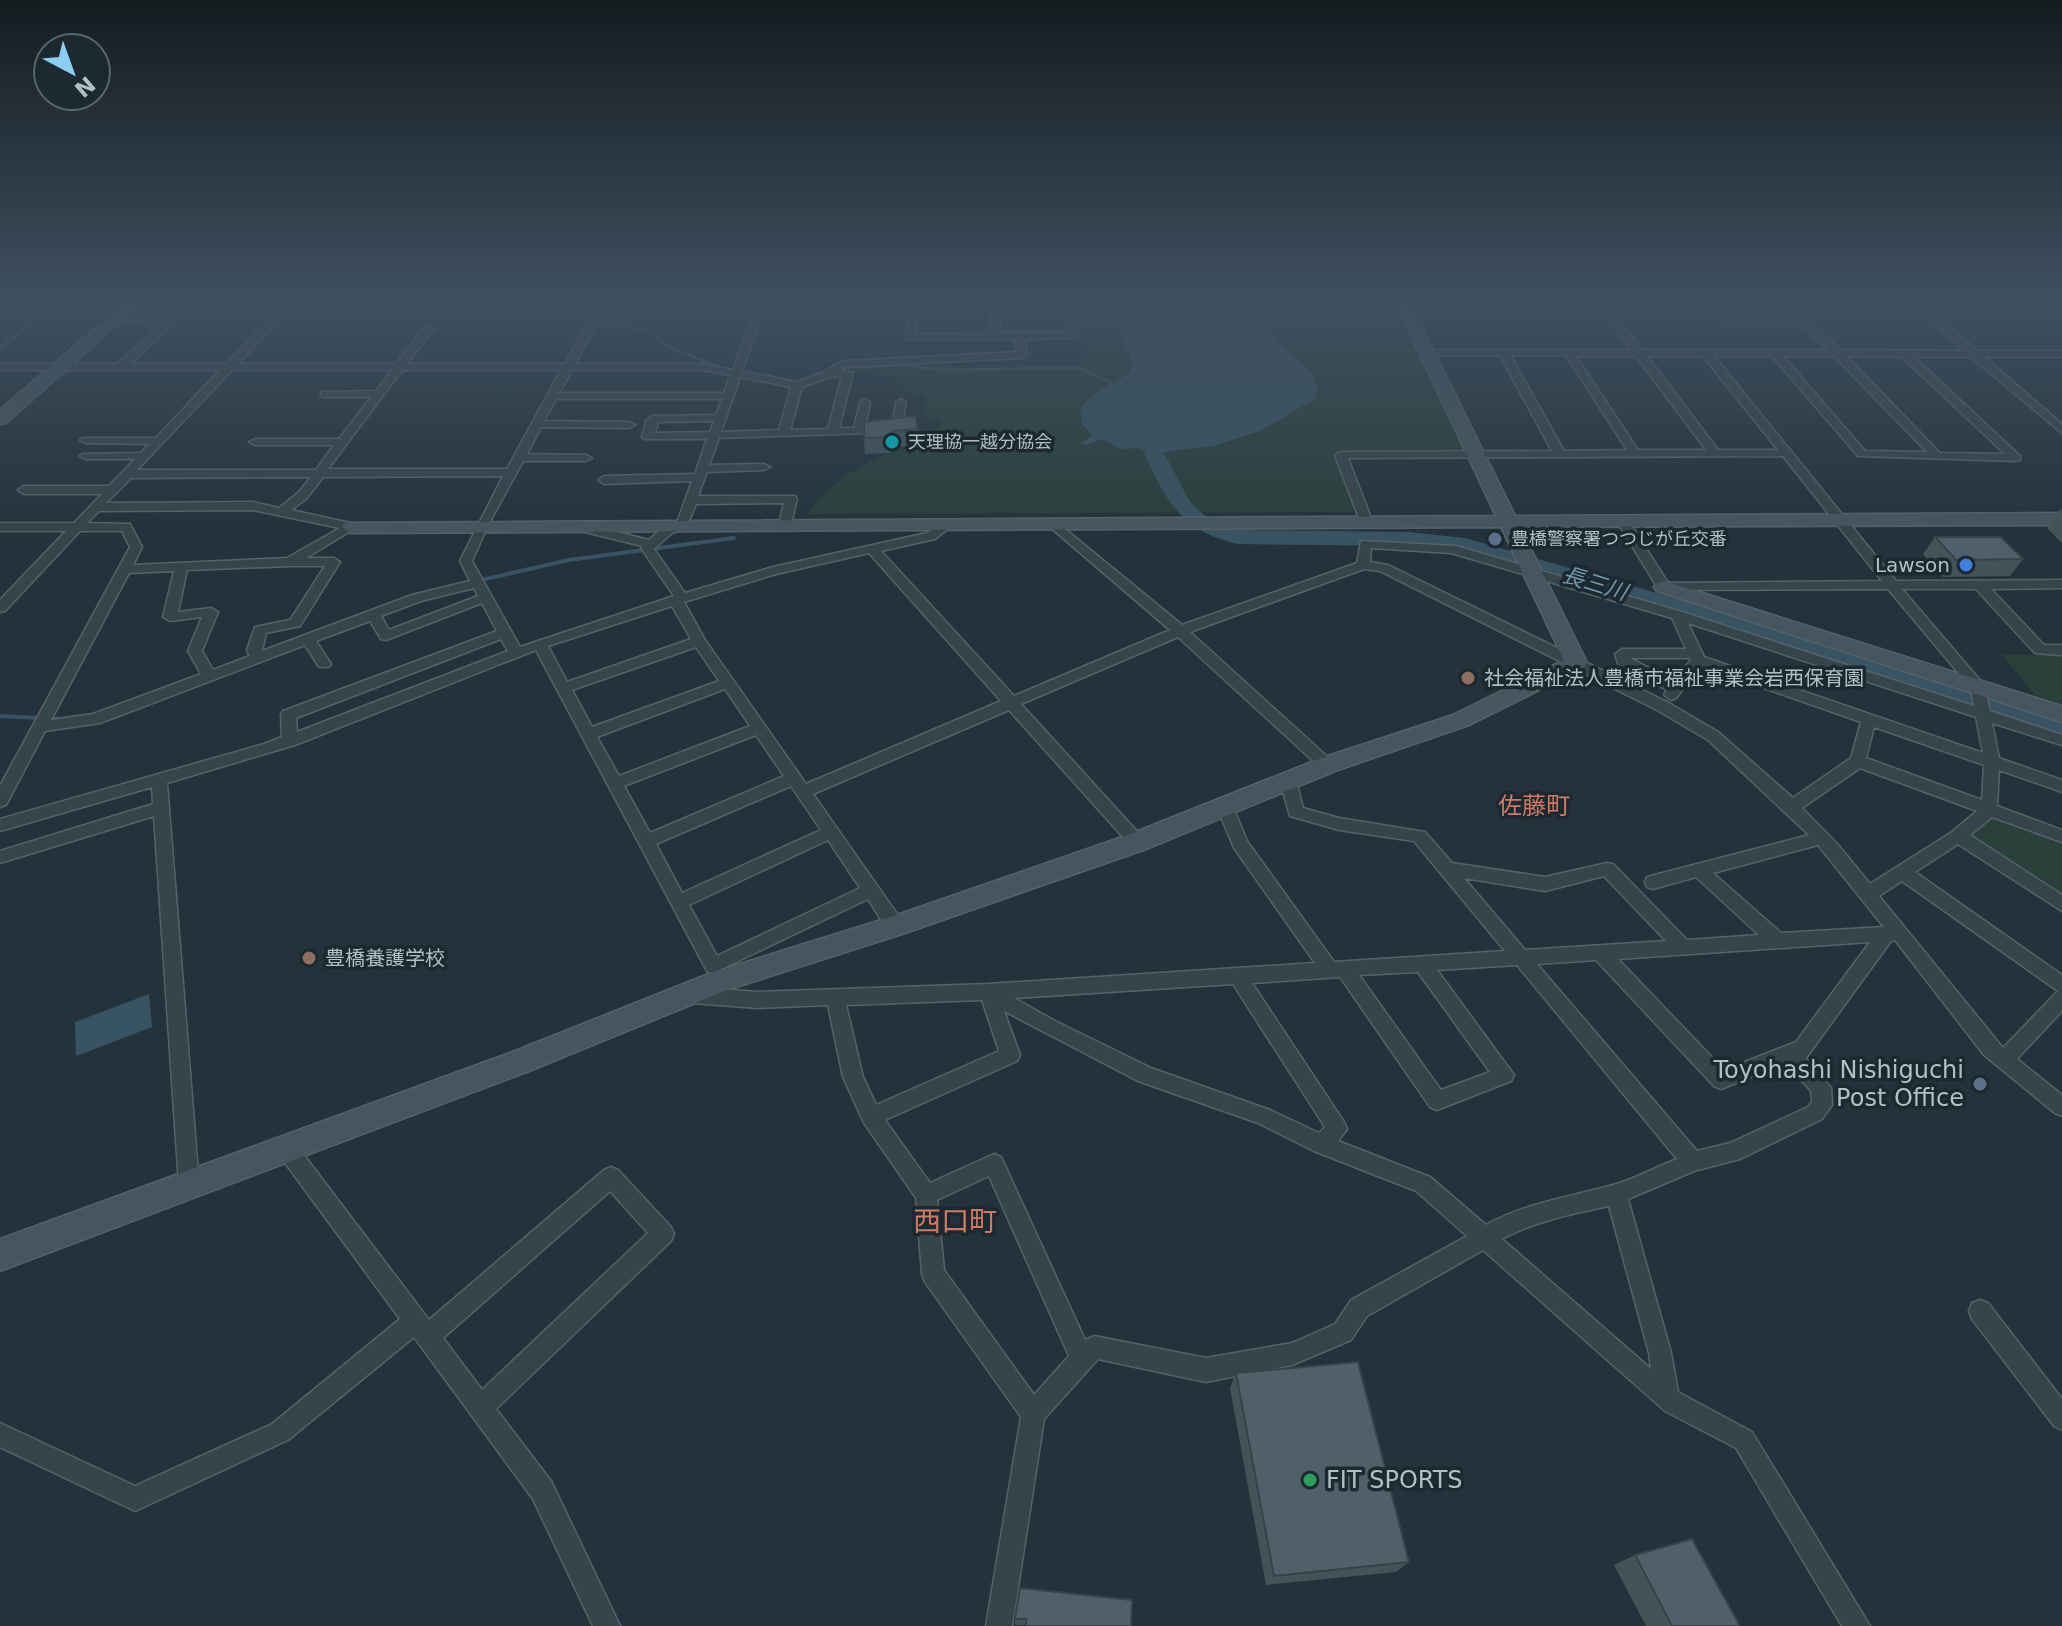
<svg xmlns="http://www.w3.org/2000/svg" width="2062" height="1626" font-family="'DejaVu Sans','Noto Sans JP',sans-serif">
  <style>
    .green { fill: #29403b }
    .water { fill: #385361 }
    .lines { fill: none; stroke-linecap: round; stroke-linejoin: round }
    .stream-far1 { stroke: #385361; stroke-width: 3 }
    .stream { stroke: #385361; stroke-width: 4 }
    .river { fill: #385361; fill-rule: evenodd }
    .street-casing { stroke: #566269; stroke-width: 3 }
    .secondary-casing { stroke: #566269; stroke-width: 3 }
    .street { fill: #38444b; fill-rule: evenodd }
    .secondary { fill: #46555e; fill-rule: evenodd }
    .wall { fill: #44535a }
    .shaded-wall { fill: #37434a }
    .building { fill: #4f6069; stroke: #37434a; stroke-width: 2 }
    .culture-dot { fill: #0f9aa8; stroke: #1d2930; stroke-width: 3 }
    .service-dot { fill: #5c6f8a; stroke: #1d2930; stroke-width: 3 }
    .shop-dot { fill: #3f7fe0; stroke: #1d2930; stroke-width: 3 }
    .education-dot { fill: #8d6e63; stroke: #1d2930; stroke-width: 3 }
    .leisure-dot { fill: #2e9e5b; stroke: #1d2930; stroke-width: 3 }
    .labels { text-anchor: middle; stroke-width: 7; stroke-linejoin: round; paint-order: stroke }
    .far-poi-label { font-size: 18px; fill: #b3bfc7; stroke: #1d2930; text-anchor: start }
    .poi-label { font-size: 20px; fill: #b3bfc7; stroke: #1d2930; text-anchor: start }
    .water-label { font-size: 22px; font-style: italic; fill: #7497a9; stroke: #1d2930 }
    .quarter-label { font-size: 24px; fill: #cf7a65; stroke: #1d2930 }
    .near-poi-label { font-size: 24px; fill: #b3bfc7; stroke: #1d2930; text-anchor: end }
    .near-quarter-label { font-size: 28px; fill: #cf7a65; stroke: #1d2930 }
  </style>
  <rect width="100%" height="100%" fill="#24333b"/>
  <g class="green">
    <path d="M1053,299H1392L1465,450L1335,453L1355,510L1351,512L807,514C841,472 866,459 918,446V433L940,427V419L925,418V396L906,391L890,376L869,375V371L835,372L846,365L924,360L945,366L1079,364L1089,358L1079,343L1069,338V331L1035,318L1040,304Z"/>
    <path d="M1702,307L1788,308L1810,331H1724Z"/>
    <path d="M2002,655H2062V704L2035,695Z"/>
    <path d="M1995,816L2062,840V900L1968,835L1990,817Z"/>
  </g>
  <g class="water">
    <path d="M1091,299H1242C1249,307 1261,312 1267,319C1273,325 1274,336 1279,342C1293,359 1325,373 1315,399L1260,431L1213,446L1148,454L1140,448L1120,449L1102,439L1086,445L1082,443L1092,435L1082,424L1080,408L1094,394L1128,374L1133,365L1119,327L1091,311Z"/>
    <path d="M149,994L152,1027L76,1056L75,1022Z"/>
  </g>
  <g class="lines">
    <g class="stream-far1">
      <path d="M412,299L444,307L549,314L649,331L663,344L713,365"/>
      <path d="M0,348L49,309L86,299"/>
      <path d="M850,367L907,365L940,370L1080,368L1112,383"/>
    </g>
    <g class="stream">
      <path d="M477,581L569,560L734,538"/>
      <path d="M0,716L59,719"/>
    </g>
    <path class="river" d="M1154,447C1169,451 1181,491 1193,505C1205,518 1221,526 1238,530L1409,532L1465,538L1702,606L2062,721V739L1686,616L1465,552L1409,546L1237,544C1181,530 1167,503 1144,453Z"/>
    <g class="street-casing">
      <g id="street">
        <path d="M446,299H456L449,305L444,302Z"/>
        <path d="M600,299H610L575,364H703L733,370L758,299H768L742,371L796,382L824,372L843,361L1017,352L1015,339H906L910,299H920L919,302L1000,304V333H1076V337L1072,338L1025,339L1027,355L1022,358L845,367L841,370L853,373L839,428H854L860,402L865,399L870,402L865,428L892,427L896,402L901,399L906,402L901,432L719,438L709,465L764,464L770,467L764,470L707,472L698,496H795L797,499L791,524L785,528L779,524L784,503L696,504L686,528L672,533L654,549L685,593L773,567L927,533L943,520H951V526L935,539L881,551L1014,696L1170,630L1050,527L1048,524L1054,520L1182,625L1357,563L1361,541L1456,546L1682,612L1974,706L1971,688L1888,589L1659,590L1618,523L1620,520H1628L1668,583L1882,581L1783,456L1348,458L1372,521L1366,525L1360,521L1335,455L1341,452L1552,451L1500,355H1426L1422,354V350H1632L1607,317L1404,315L1402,313L1407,310L1603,311L1594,299H1604L1613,311H1665L1656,299H1666L1669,303H1783L1779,299H1790L1801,311H1855L1843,299H1854L1866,312V316L1807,317L1840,350L1964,351L1906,299H1917L1977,351H2062V357H1984L2062,424V433L1971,357H1914L2020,456V460L2016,461L1858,456L1772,356H1714L1896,581L2062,580V588L1991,589L2044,645H2062V655L2035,653L1976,589H1902L1983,684L1990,711L2062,735V745L1992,723L1999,758L2062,780V792L1999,770L1997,806L2062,830V842L1992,817L1970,835L2062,895V911L1958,844L1915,872L2062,975V1011L2017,1059L2062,1095V1116L2055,1113L1984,1055L1895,940L1891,941L1806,1058L1831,1088L1832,1105L1822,1119L1740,1159L1694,1171L1628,1199L1671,1353L1678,1392L1752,1432L1870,1626H1842L1736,1448L1665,1411L1483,1250L1367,1316L1351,1340L1292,1365L1206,1382L1098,1359L1044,1419L1012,1626H986L1021,1417L925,1282L922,1274L916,1198L864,1123L843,1077L828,1005L758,1008L692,1003L686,1000L683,995L686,990L692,987L758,992L988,984L1315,963L1234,848L1217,807L1225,801L1233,807L1247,841L1334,962L1505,951L1414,841L1339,830L1290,816L1280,781L1288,775L1296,781L1303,808L1339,818L1425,832L1452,863L1545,877L1607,863L1613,864L1687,940L1759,935L1696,877L1653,889L1647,887L1645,882L1647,877L1809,835L1708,740L1657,710L1380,571L1364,569L1190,632L1332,761L1335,765L1332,769H1322L1178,637L1021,704L1143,838L1145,842L1143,846H1131L1009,710L813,794L902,921L905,926L902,931C886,935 877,912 868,899L713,973L707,971L536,650L295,745L167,783L199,1185L196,1192L189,1195L182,1192L179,1185L154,816L0,863V851L153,804L152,787L0,831V819L264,744L282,737L281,715L283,711L497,631L482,603L386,640L381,639L370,621L316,641L331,664L329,667H319L305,645L100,723L45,731L6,805L0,807V786L130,547L122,531H80L5,611L0,612V600L66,531H0V523H74L102,494H24L18,490L24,486H109L135,459H86L80,456L82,454L141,453L149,444L86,443L80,440L82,438H156L220,370H0V364H117L162,324L113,322V318L116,317L171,318L176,321L130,364H226L288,302L291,303V307L238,364H396L424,327L428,326L433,329L407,364H565ZM919,308L992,309L990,333L915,334ZM1673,309H1788L1828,350H1642L1617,317H1672L1677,314ZM1510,355H1566L1627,450L1564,451ZM1576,356H1636L1706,450H1638ZM1647,356H1703L1778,450H1718ZM1783,356H1834L1927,452L1865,451ZM1846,356L1902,357L2005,454L1940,453ZM232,370H392L376,391L321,392V396L325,397H371L339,439H255L249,442L255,445H334L316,470H137ZM402,370H561L507,469H328ZM572,370H703L730,375L724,393H559ZM842,376L828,429L790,430L802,387L829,377ZM740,377L791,387L779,430L721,432ZM556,399H722L716,415L653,416L647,419L642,437L644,439H707L695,474L604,476L598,480L604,484L692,481L677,523L664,527L649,540L577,522L571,526L573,529L642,546L641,548L674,596L520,647L472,561L488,525L523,461H586L592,458L586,455L527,454L541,427L629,428L635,425L629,422L544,421ZM714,421L710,432L655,433L658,422ZM503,476L460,561L470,581L412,595L262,651L266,633L300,626L340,562L334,558H306L357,527L355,524L291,510L306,499L323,477ZM311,477L298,493L279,508L253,502L106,503L131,478ZM253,510L340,528L287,558L133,565L142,547L130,524L87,523L99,511ZM1371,548L1451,553L1672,618L1686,649H1622L1615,654L1619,666L1667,690L1664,695L1671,700L1676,698L1701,666L1861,722L1851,758L1793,798L1718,732L1667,702L1388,565L1370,562ZM869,553L1001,701L806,784L705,640L684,602L776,574ZM290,566H325L290,620L255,627L247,650L250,656L213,670L202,651L218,612L211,608L178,612L187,570ZM174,571L163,617L170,621L202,617L188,651L201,674L93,714L51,720L129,573ZM474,588L478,596L389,630L381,616L421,601ZM672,606L691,639L567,682L548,646ZM1688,623L1976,717L1983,753L1704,657ZM501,639L508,651L297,732L296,718ZM696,647L719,681L592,727L572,690ZM1630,658H1690L1691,660L1674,681ZM725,689L750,726L619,776L597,737ZM1874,727L1984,765L1982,800L1866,758ZM756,735L784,776L650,833L624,786ZM1860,768L1977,811L1952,832L1870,884L1839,846L1802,808ZM791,786L821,830L682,893L656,844ZM828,840L860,888L717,956L689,905ZM1818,845L1884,927L1781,933L1713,873ZM1604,876L1666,941L1525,950L1464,878L1545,891ZM1902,881L2058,991L2003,1048L1879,896ZM1870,942L1796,1042L1724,1070L1618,959ZM1596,960L1714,1086L1721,1089L1786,1063L1811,1091L1812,1102L1808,1107L1730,1143L1697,1151L1537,964ZM1517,965L1677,1159C1656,1167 1635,1179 1613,1185C1569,1197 1526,1203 1486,1225L1430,1177L1338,1141L1347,1129L1344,1122L1252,983L1340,977L1430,1107L1437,1110L1511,1081L1514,1075L1437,970ZM1418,972L1490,1072L1441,1090L1359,975ZM1233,984L1325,1127L1319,1133L1270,1110L1151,1068L1055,1021L1014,998ZM982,1000L999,1051L876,1105L863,1077L846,1005ZM1004,1011L1138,1081L1258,1123L1314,1151L1416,1191L1467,1236L1351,1300L1335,1324L1292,1343L1206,1358L1094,1336L1085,1340L1001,1157L994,1154L930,1183L885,1120L1017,1061L1020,1055ZM989,1176L1069,1356L1034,1395L944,1270L937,1200ZM1609,1206L1649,1353L1651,1369L1502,1239C1535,1221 1572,1214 1609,1206Z"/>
        <path d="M1971,299H1982L1996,311L2062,312V318L1994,317Z"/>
        <path d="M287,1139L294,1142L429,1320L604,1170L611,1167L618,1170L671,1227L674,1234L671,1241L496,1409L551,1481L620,1626H593L533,1499L414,1337L288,1440L135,1511L0,1447V1423L135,1486L272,1424L400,1319L280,1156L277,1149L280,1142ZM610,1191L648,1233L482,1390L443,1338Z"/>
        <path d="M1980,1300L1988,1303L2062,1399V1430L2054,1426L1972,1319L1969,1311L1972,1303Z"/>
      </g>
    </g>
    <g class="secondary-casing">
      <g id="secondary">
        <path d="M130,299H146L6,423L0,424V410Z"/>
        <path d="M1394,299H1408L1515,516L2062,513V525L1520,527L1587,663L1583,668L1469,725L1335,771L1146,849L905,933L727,990L529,1071L0,1271V1239L510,1053L711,973L894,916L1128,835L1319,759L1453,715L1564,660L1501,527L351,533L342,527L344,523L1496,516Z"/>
        <path d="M1664,581L2062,706V722L1657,591L1654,587L1657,583Z"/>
      </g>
    </g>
    <use href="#street" class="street"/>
    <use href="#secondary" class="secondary"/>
  </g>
  <g class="wall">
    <path d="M916,416L918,446L895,447L890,453L865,454L864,438Z"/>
    <path d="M2062,508V543L2047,528Z"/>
    <path d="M1935,537L2023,559L2010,576L1943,577L1923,554Z"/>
    <path d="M1236,1373L1409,1562L1396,1572L1266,1585L1230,1388Z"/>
    <path d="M1635,1555L1740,1626H1646L1614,1565Z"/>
    <path d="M1020,1588L1131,1626L1015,1625V1619Z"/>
  </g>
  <path class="shaded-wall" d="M893,431L895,447L890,453L889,437Z"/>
  <g class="building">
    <path d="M916,416L917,429L893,431L889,437L864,438V422Z"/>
    <path d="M1935,537H2001L2023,559L1956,560Z"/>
    <path d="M1358,1362L1409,1562L1274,1576L1236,1373Z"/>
    <path d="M1692,1539L1740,1626H1672L1635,1555Z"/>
    <path d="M1020,1588L1132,1600L1131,1626H1026V1619H1015Z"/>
  </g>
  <linearGradient id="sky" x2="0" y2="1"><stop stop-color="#141c20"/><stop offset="0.57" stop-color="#3f5060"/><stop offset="1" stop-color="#3f5060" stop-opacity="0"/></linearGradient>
  <rect width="2062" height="527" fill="url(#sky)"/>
  <circle class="culture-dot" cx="892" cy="442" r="8"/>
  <g class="service-dot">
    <circle cx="1495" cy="539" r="8"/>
    <circle cx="1980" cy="1084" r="8"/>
  </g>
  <circle class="shop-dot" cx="1966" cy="565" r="8"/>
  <g class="education-dot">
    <circle cx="1468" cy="678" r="8"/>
    <circle cx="309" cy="958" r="8"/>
  </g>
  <circle class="leisure-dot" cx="1310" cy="1480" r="8"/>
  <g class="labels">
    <g class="far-poi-label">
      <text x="908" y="448">天理協一越分協会</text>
      <text x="1511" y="545">豊橋警察署つつじが丘交番</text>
    </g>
    <g class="poi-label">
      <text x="1950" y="572" text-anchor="end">Lawson</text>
      <text x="1484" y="685">社会福祉法人豊橋市福祉事業会岩西保育園</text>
      <text x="325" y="965">豊橋養護学校</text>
    </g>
    <g class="water-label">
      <text transform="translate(1595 583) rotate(17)" y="8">長三川</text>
    </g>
    <g class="quarter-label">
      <text x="1534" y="814">佐藤町</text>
    </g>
    <g class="near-poi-label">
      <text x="1964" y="1078">Toyohashi Nishiguchi<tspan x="1964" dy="28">Post Office</tspan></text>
      <text x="1326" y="1488" text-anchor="start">FIT SPORTS</text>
    </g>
    <g class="near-quarter-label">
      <text x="955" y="1231">西口町</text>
    </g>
  </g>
  <g transform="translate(72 72) rotate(139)"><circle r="38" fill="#1d2930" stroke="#59656c" stroke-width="2"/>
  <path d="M0-6L14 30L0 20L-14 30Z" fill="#8ccdf3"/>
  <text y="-12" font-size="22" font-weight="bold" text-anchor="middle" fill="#b3bfc7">N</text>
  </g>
</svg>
